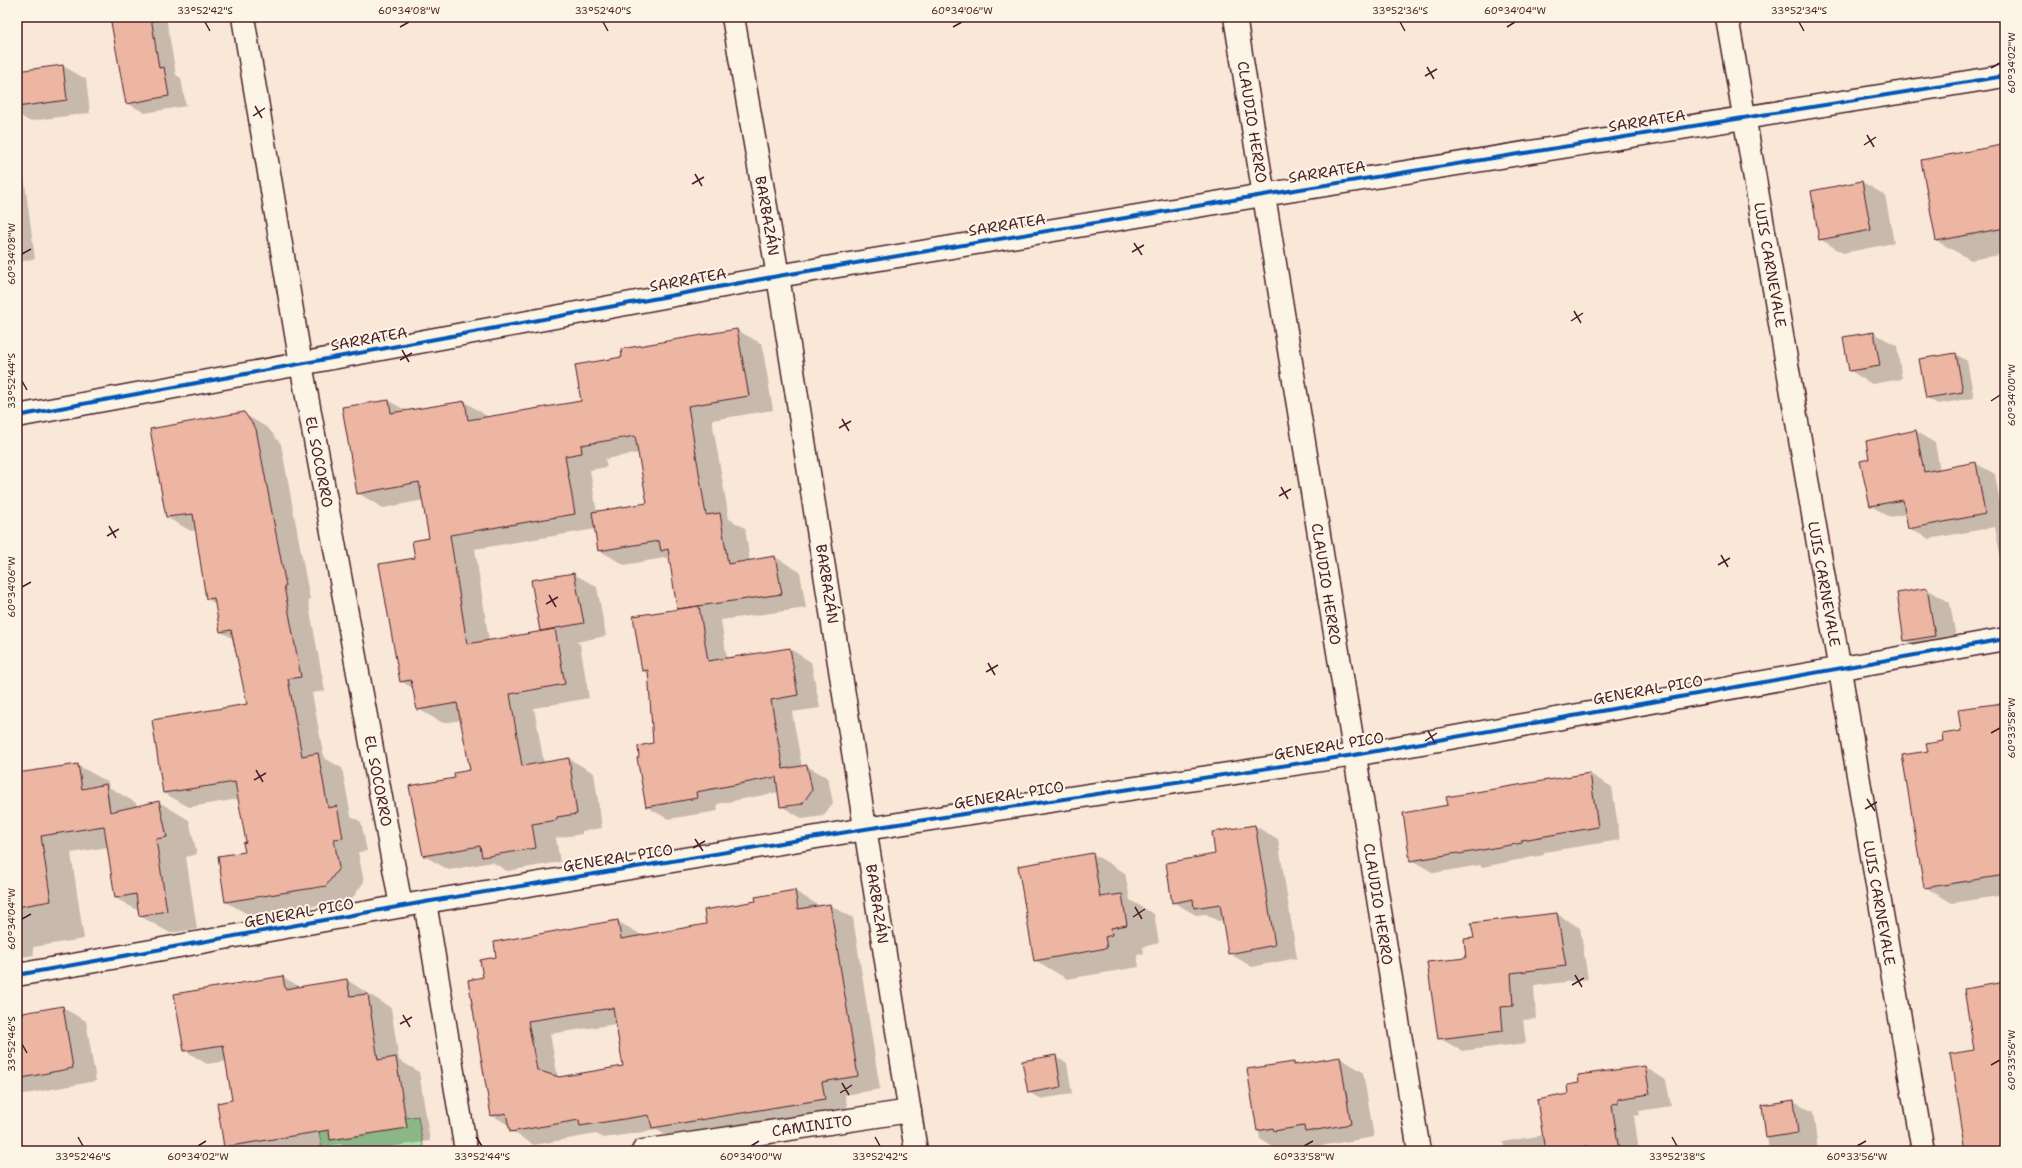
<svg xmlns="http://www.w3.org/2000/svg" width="2022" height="1168" font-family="'Shantell Sans',sans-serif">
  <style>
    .green { fill: #aee4a7; stroke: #7c8269 }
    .shadow { fill: #0003; fill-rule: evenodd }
    .building { fill: #edb6a3; stroke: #4a1f2b; fill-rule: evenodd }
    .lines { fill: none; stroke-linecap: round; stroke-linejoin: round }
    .street-casing { stroke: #4a1f2b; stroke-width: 25 }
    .street { stroke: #fcf5e5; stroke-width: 22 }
    .cycleway-casing { stroke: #fcf5e5; stroke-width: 6 }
    .cycleway { stroke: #0057b8; stroke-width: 4 }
    .ticks { fill: none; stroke: #4a1f2b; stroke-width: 1.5 }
    .labels { text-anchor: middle; stroke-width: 4; stroke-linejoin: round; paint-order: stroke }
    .street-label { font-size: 15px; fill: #4a1f2b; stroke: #fcf5e5 }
    .neatline { fill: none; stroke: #4a1f2b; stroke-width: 1.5 }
    .ticks-label { font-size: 10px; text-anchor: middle; fill: #4a1f2b }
  </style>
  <rect width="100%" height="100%" fill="#f9e8d8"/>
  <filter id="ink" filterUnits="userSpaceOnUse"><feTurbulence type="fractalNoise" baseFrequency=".025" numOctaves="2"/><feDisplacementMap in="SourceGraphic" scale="8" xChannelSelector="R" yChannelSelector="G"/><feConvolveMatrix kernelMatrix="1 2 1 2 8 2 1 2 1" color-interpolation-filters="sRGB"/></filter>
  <g filter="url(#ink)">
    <path class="green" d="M418,1116L424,1151H322L319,1131Z"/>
    <g class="shadow">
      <path d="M111,17H166L176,75L181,78L186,106L145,113L127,103Z"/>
      <path d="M63,66L86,79L90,113L29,121L17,114V72Z"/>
      <path d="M2001,146L2005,148V254L1971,260L1937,241L1922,161Z"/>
      <path d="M17,158L22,161L35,259L17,262Z"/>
      <path d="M1862,182L1885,195L1894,243L1843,253L1820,239Z"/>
      <path d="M737,330L762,344L773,410L712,420L729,519L745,528L750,562L775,557L800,572L806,608L721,620L727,659L790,649L811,662L820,708L792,712L802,767L807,766L828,778L833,803L823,816L803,819L781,806L779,792L717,804L718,811L668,819L647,807L654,744L649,674L643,671L681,610L678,608L670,557L624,565L599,550L596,529L475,549L489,641L543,632L541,630L574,574L597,587L606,636L576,642L580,644L589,698L534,708L544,763L569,759L594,773L602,828L582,831V834L556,838L560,862L507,871L492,862L449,870L424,856L456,778L472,771L462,720L443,723L418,709L414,689L401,681L416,559L430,539L424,500L383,508L358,493L389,401L407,411L465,402L490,418L583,402L623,358ZM639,453L648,504L597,513L590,470L607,467L605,459Z"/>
      <path d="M1874,333L1897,346L1902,379L1872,384L1849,370Z"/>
      <path d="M1956,354L1967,361L1974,398L1938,404L1927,398Z"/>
      <path d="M244,414L268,428L281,444L310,600H308L325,691L312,693L324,758L342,768L351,816L361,822L367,851L358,852L364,882L351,900L251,916L226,902L246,853L247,843L239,799L189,807L164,793L249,705L234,639L221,632L216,604L207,599L197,530L191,531L166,517Z"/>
      <path d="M1916,431L1935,443L1940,470L1975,463L1995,474L2002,516H2005V580L1995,527L1929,539L1909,528L1906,514L1890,517L1871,506V460Z"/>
      <path d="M1927,589L1950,603L1958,649L1928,654L1905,640Z"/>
      <path d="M2003,704L2005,705V895L1952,903L1925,887L1929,752L1962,732L1959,710Z"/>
      <path d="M77,765L108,782L109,787L136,803L137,807L159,802L189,820L197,854L186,857L197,929L170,933L140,916L139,911L115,898L108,847L71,853L84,939L33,947L34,955L17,958V774Z"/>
      <path d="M1590,774L1612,787L1620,840L1544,852V855L1482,867L1480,865L1434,873L1411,860Z"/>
      <path d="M1255,826L1278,839L1297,958L1252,967L1229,953L1224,920L1218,921L1206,914L1196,915L1173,902L1217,854Z"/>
      <path d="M1093,854L1125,873L1130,900L1154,914L1159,943L1143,947L1144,954L1137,955L1139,967L1067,979L1035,960Z"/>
      <path d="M795,891L818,905V907L830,905L853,918L880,1089L845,1095L848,1111L676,1141L657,1130L604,1138L596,1134L534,1145L511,1131L510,1126L492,1115L484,978L498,958L617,921L640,934L641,936L707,925L757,902ZM616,1024L624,1067L558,1078L550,1034Z"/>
      <path d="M1557,914L1580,928L1588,979L1534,986L1536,1019L1523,1020L1526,1043L1462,1051L1439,1038L1467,959Z"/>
      <path d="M283,977L302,988L347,980L391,1008L399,1060L419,1072L430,1141L362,1151H352L340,1144L300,1151H233L225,1146L233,1101L227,1061L207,1064L184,1050Z"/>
      <path d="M63,1008L86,1021L96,1081L20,1095L17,1094V1015Z"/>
      <path d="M1055,1057L1067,1063L1072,1094L1040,1099L1029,1092Z"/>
      <path d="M1340,1058L1363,1072L1374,1137L1291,1151H1271L1278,1150L1260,1139L1248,1070L1294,1063L1298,1065Z"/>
      <path d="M1645,1067L1666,1080L1671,1106L1639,1111L1640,1115L1634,1116L1639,1151H1505L1503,1142L1543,1135L1569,1095Z"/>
      <path d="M1794,1101L1813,1112L1818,1151H1769L1763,1106Z"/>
      <path d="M42,1147L49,1151H18Z"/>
    </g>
    <g class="building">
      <path d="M110,17H151L159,68L164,67L169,96L126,104Z"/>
      <path d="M63,65L67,100L17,107V71Z"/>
      <path d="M2002,145L2005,163V228L1936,241L1921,160Z"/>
      <path d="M1862,181L1871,230L1819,240L1811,191Z"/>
      <path d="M737,329L749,396L688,406L694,442L706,515L720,513L728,564L775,556L782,594L677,609L668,549L661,551L659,541L598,551L592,512L647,503L635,436L581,445L582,453L565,456L575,514L450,535L467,644L555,629L565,684L510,694L522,766L569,758L577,814L557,817V820L532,824L536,848L482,857L480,846L423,856L409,786L455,778L454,773L470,770L457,703L417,710L411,680L400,682L379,564L415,558L412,541L429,538L419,482L357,494L342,407L389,400L391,413L465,401L468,420L581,401L575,365L622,357L621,349Z"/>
      <path d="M1874,332L1880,366L1849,371L1843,337Z"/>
      <path d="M1956,353L1963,392L1926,398L1919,359Z"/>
      <path d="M244,412L256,429L286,586H284L301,677L288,679L302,756L318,753L328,808L337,806L343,838L334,839L339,868L326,886L225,902L218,856L245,852L243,843L246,842L235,782L163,793L152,720L247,704L231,630L220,632L214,598L206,599L193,514L166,517L150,429Z"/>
      <path d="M1916,430L1924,472L1976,462L1985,514L1908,529L1903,500L1870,506L1860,461L1869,459L1866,441Z"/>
      <path d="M574,573L584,623L540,631L531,580Z"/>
      <path d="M1927,588L1935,636L1904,641L1897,593Z"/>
      <path d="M699,606L708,661L790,648L798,695L771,700L783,769L807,765L812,790L802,804L780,807L776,777L696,792L697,798L646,807L637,758L639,757L638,746L653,743L648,670L642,671L633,616Z"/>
      <path d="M2003,703L2005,722V875L1924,888L1902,755L1928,751L1926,744L1943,741L1942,734L1961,731L1958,709Z"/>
      <path d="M78,764L82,789L106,784L110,812L159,801L167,837L156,839L167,911L139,916L136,894L115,898L104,826L41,836L51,901L17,907V773Z"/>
      <path d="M1590,773L1598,827L1522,840V843L1459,854L1458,853L1410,861L1403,813L1448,805L1446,797Z"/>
      <path d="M1255,825L1275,945L1228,954L1220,904L1194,908L1193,899L1172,903L1166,863L1215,854L1212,832Z"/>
      <path d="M1093,853L1100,897L1122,894L1127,925L1111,928L1112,935L1105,937L1107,948L1034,961L1018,866Z"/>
      <path d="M795,890L798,909L830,904L858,1076L822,1082L825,1099L652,1128L649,1115L580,1126L579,1120L510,1132L506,1113L491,1116L468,980L483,977L480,960L496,957L494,942L618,920L621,939L661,932L706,924L704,910L756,901L755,897ZM613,1008L623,1066L559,1077L537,1070L528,1021Z"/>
      <path d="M1557,913L1566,966L1511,973L1513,1006L1501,1007L1503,1031L1438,1039L1427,962L1466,958L1464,939L1474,938L1471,923Z"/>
      <path d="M283,976L285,989L347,979L350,996L368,994L378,1060L396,1057L407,1128L330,1140L329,1130L224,1147L217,1103L232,1100L223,1045L184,1051L174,994Z"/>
      <path d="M2005,982V1151H1966L1950,1054L1974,1050L1964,989Z"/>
      <path d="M63,1006L73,1068L17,1079V1014Z"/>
      <path d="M1056,1055L1061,1087L1028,1093L1022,1061Z"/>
      <path d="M1340,1057L1351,1124L1305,1132L1304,1126L1274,1131L1273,1128L1257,1131L1247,1069L1294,1062V1065Z"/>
      <path d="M1645,1066L1650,1094L1618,1099V1103L1612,1104L1619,1151H1588V1146L1545,1151L1537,1100L1568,1094L1567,1085L1579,1083L1578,1075Z"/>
      <path d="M1794,1100L1798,1133L1766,1138L1762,1105Z"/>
    </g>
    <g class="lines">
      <g class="street-casing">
        <g id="street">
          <path d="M243,17L301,364L401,906"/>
          <path d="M733,17L778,276L916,1151"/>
          <path d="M1235,17L1419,1151"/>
          <path d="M1727,17L1923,1151"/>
          <path d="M17,416L778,276L1263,195L2005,76"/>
          <path d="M425,902L466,1151"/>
          <path d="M17,975L425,902L865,829L1354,755L2005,639"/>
          <path d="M643,1151L910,1111"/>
        </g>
      </g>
      <use href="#street" class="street"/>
      <g class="cycleway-casing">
        <g id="cycleway">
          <path d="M17,416L778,276L1263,195L2005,76"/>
          <path d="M17,975L425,902L865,829L1354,755L2005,639"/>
        </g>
      </g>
      <use href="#cycleway" class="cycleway"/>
    </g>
  </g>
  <path class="ticks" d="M205,22L210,31M603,22L608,31M1400,22L1405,31M1799,22L1804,31M400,27L409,22M953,27L962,22M1507,27L1515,22M1427,67L1434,79M1991,68L2000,63M1425,76L1437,69M255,106L262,118M253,116L265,108M1867,135L1874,147M1864,145L1876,137M695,174L702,186M692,184L704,177M1134,243L1142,255M1132,252L1144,245M22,254L31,249M1574,311L1581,323M1571,321L1583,313M402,350L409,362M400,360L412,353M22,381L27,390M1991,401L2000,395M842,419L849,431M839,428L851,421M1281,487L1288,499M1279,496L1291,489M109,526L116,538M107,536L119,529M1721,555L1728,567M1718,565L1730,558M22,587L31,582M549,595L556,607M546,604L558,597M988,663L995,675M986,672L998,665M1428,731L1435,743M1991,733L2000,728M1425,741L1437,733M256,770L263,782M254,780L266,773M1867,799L1875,811M1865,809L1877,802M695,839L703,851M693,848L705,841M1135,907L1142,919M1133,917L1145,909M22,919L31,914M1575,975L1582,987M1572,985L1584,978M403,1015L410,1027M400,1024L412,1017M22,1044L27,1053M1991,1065L2000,1060M842,1083L849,1095M840,1093L852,1085M78,1137L83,1146M476,1137L482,1146M875,1137L880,1146M1672,1137L1677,1146M198,1146L206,1141M751,1146L759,1141M1304,1146L1313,1141M1857,1146L1866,1141"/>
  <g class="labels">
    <g class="street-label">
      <text transform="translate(1647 121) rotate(-9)" y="5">SARRATEA</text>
      <text transform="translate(1252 122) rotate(81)" y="5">CLAUDIO HERRO</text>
      <text transform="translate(1327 172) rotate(-9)" y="5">SARRATEA</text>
      <text transform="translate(767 216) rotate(80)" y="5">BARBAZÁN</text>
      <text transform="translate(1007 225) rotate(-9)" y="5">SARRATEA</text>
      <text transform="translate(1770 265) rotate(80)" y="5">LUIS CARNEVALE</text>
      <text transform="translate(688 280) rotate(-10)" y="5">SARRATEA</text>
      <text transform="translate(369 339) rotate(-10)" y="5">SARRATEA</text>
      <text transform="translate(319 462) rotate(79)" y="5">EL SOCORRO</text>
      <text transform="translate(827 584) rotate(81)" y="5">BARBAZÁN</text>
      <text transform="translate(1326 584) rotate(81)" y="5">CLAUDIO HERRO</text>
      <text transform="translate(1824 584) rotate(80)" y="5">LUIS CARNEVALE</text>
      <text transform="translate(1648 690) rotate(-10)" y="5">GENERAL PICO</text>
      <text transform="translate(1329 746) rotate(-9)" y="5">GENERAL PICO</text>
      <text transform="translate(378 781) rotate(79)" y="5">EL SOCORRO</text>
      <text transform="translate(1009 795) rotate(-9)" y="5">GENERAL PICO</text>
      <text transform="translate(618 858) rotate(-9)" y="5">GENERAL PICO</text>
      <text transform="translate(1879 903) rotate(80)" y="5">LUIS CARNEVALE</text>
      <text transform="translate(877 904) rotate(81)" y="5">BARBAZÁN</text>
      <text transform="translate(1378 904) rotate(81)" y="5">CLAUDIO HERRO</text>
      <text transform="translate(299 913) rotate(-10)" y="5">GENERAL PICO</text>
      <text transform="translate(812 1126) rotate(-8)" y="5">CAMINITO</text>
    </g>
  </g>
  <rect width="2022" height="1168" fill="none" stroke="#fcf5e5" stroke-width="44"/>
  <rect x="22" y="22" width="1978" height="1124" class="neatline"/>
  <g class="ticks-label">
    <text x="205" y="14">33°52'42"S</text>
    <text x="409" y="14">60°34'08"W</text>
    <text x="603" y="14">33°52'40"S</text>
    <text x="962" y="14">60°34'06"W</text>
    <text x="1400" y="14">33°52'36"S</text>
    <text x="1515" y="14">60°34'04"W</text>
    <text x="1799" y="14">33°52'34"S</text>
    <text transform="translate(2011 63) rotate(-90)" y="4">60°34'02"W</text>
    <text transform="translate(11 254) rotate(-90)" y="4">60°34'08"W</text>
    <text transform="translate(11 381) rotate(-90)" y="4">33°52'44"S</text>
    <text transform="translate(2011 395) rotate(-90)" y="4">60°34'00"W</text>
    <text transform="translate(11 587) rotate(-90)" y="4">60°34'06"W</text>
    <text transform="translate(2011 728) rotate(-90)" y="4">60°33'58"W</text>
    <text transform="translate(11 919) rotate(-90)" y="4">60°34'04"W</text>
    <text transform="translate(11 1044) rotate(-90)" y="4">33°52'46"S</text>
    <text transform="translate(2011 1060) rotate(-90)" y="4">60°33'56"W</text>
    <text x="83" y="1160">33°52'46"S</text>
    <text x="198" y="1160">60°34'02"W</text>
    <text x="482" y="1160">33°52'44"S</text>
    <text x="751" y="1160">60°34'00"W</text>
    <text x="880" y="1160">33°52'42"S</text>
    <text x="1304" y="1160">60°33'58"W</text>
    <text x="1677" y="1160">33°52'38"S</text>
    <text x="1857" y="1160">60°33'56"W</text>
  </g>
</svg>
